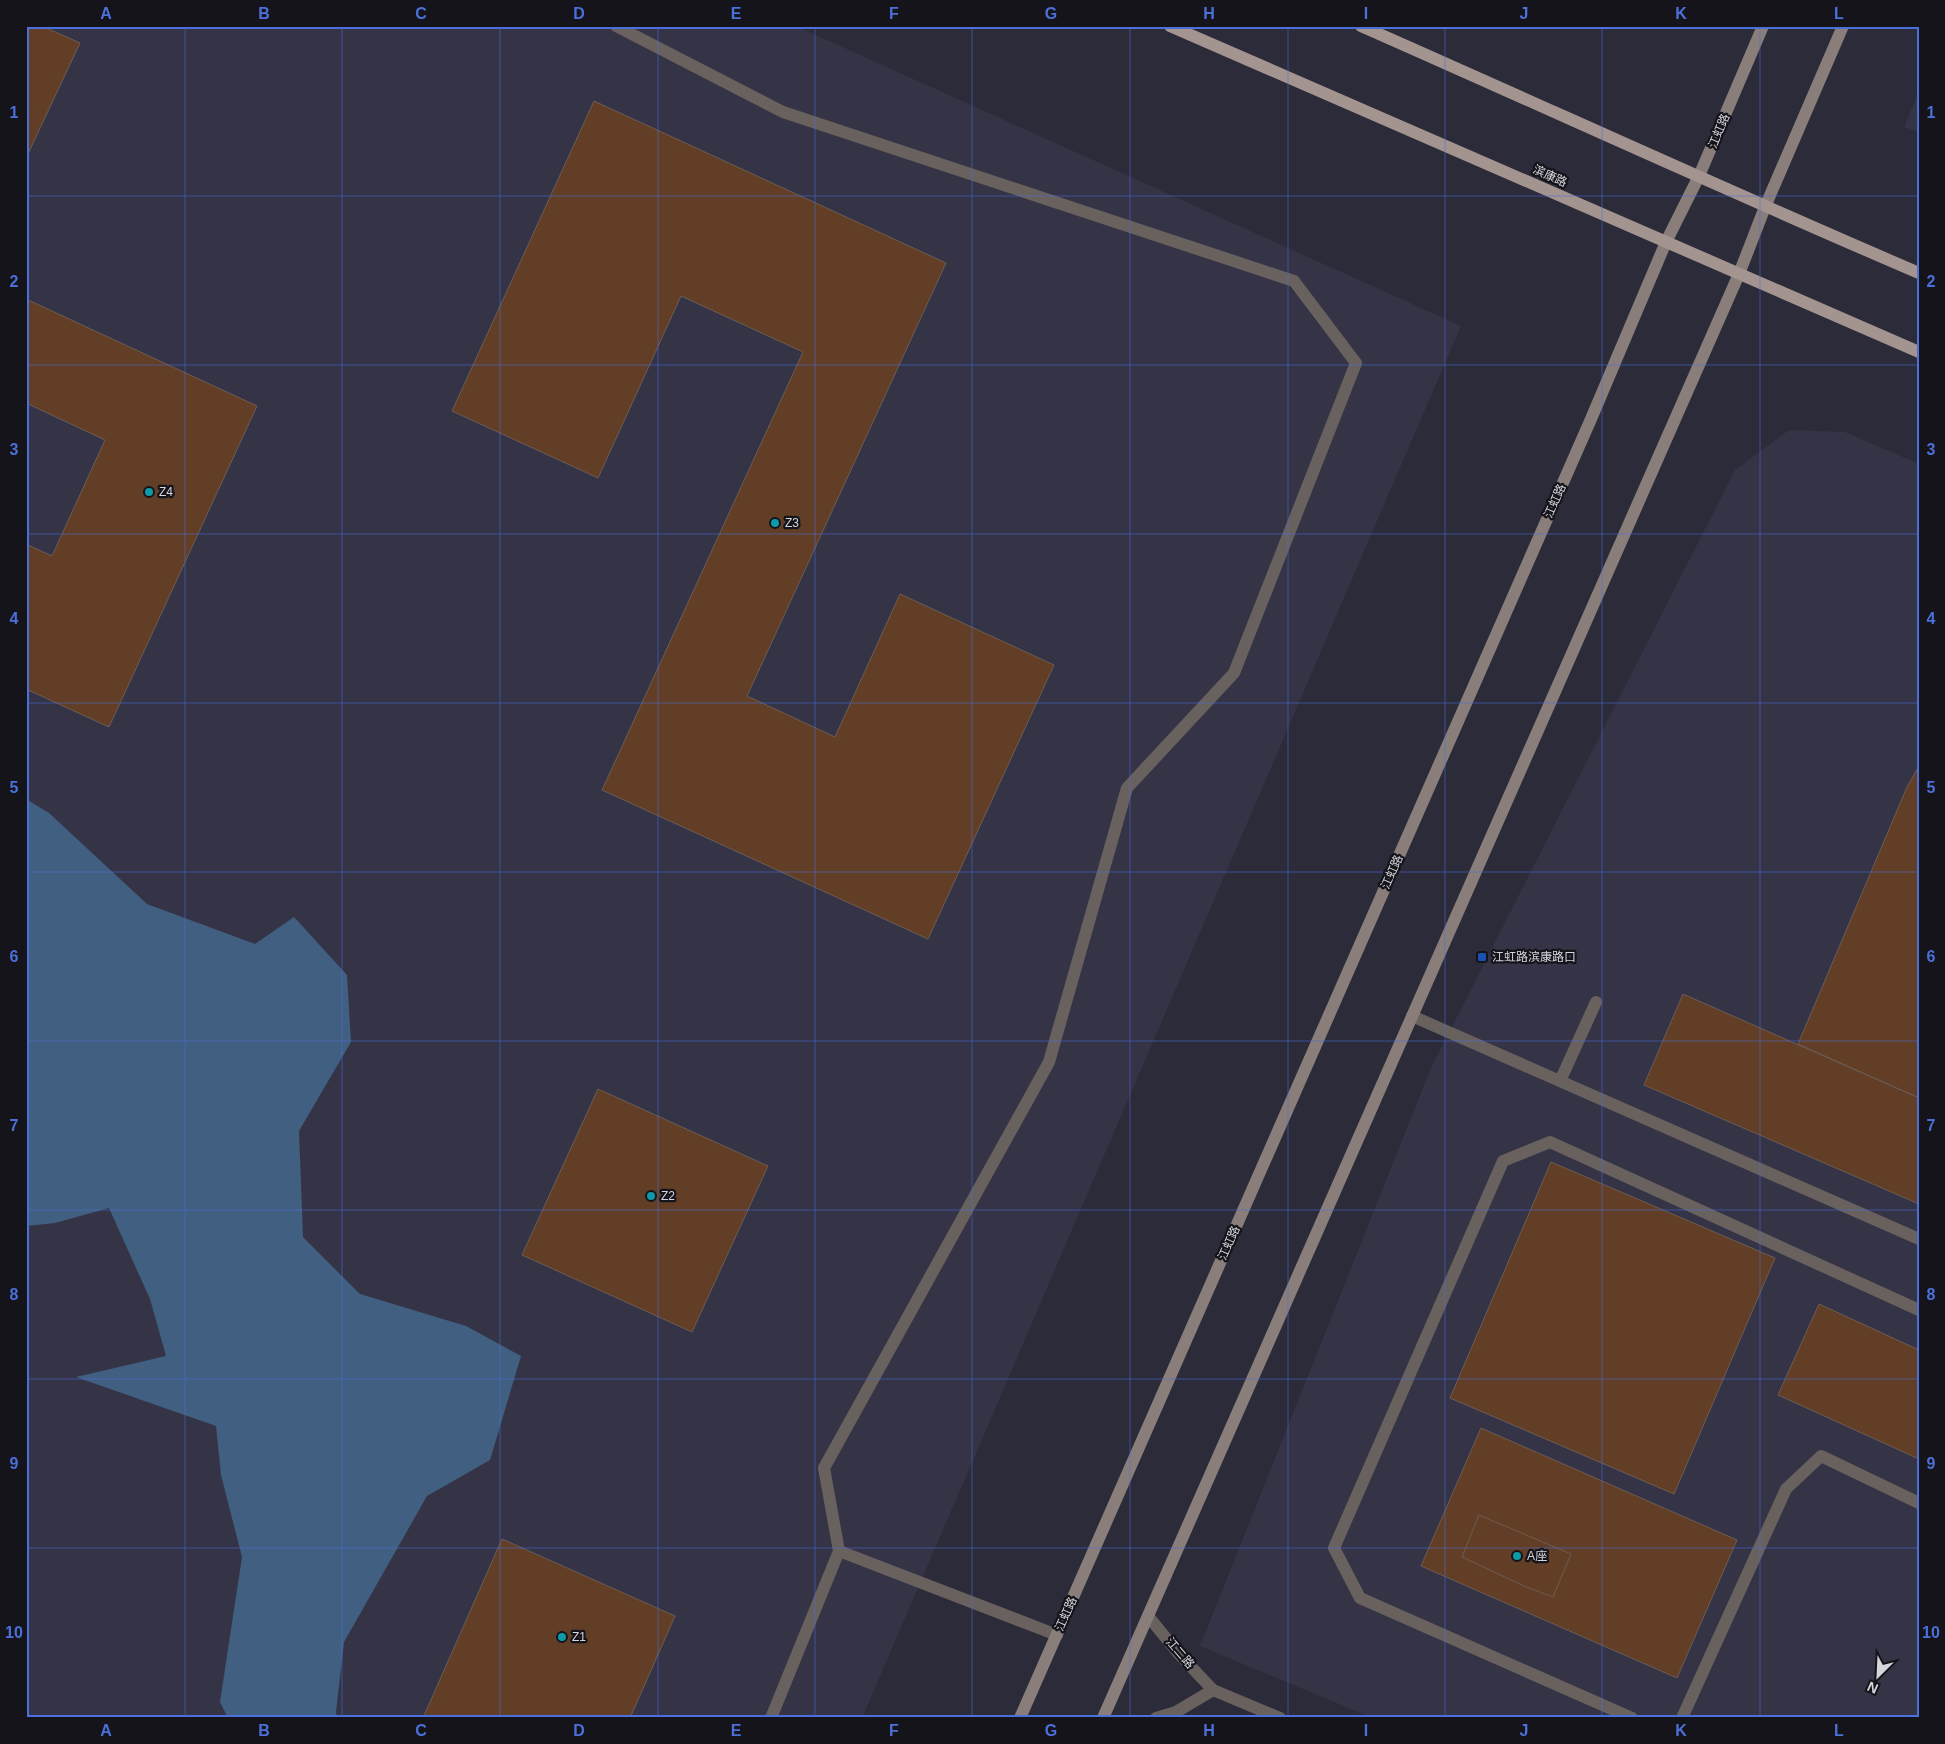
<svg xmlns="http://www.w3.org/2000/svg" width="1945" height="1744" font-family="Helvetica,'Noto Sans SC',sans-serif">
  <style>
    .built { fill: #353447 }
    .water { fill: #415f80 }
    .building { fill: #633e26; stroke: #6c5d54 }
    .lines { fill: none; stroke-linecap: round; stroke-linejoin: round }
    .service { stroke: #69615e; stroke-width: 12 }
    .tertiary { stroke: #69615e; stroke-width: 12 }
    .secondary { stroke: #8a7e7a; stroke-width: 12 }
    .primary { stroke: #a4948f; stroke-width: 12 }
    .grid { fill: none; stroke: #4b70da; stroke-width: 1; stroke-opacity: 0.55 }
    .culture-dot { fill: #0f9aa8; stroke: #15141a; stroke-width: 2 }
    .transit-dot { fill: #1a4fb4; stroke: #15141a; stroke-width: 2 }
    .labels { text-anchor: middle; stroke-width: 4.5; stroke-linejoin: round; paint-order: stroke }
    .street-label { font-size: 12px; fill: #d5d5de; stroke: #15141a }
    .poi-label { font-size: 12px; fill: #d5d5de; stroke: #15141a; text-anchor: start }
    .neatline { fill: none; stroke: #4b70da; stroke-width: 2 }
    .grid-label { font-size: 16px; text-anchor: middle; font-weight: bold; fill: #4b70da }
  </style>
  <rect width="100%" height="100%" fill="#2c2b39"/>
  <g class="built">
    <path d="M26,26H796L1461,326L862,1718H26Z"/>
    <path d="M1919,91V132L1904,127Z"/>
    <path d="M1789,430L1845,432L1919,464V1718H1373L1200,1646L1431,1068L1735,470Z"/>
  </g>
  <path class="water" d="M26,799L49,813L147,904L255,944L294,917L347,975L351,1042L299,1131L303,1237L360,1294L466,1326L521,1356L490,1460L427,1496L344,1642L336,1712L337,1718H228L220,1702L242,1557L221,1475L216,1426L76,1377L166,1356L150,1299L109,1208L55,1223L26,1226Z"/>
  <g class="building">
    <path d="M26,26H42L80,43L26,158Z"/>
    <path d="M594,101L946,263L747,696L835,737L900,594L1054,665L928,939L602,790L803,352L681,296L598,478L452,411Z"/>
    <path d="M26,299L257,406L109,727L26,689V544L52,556L105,440L26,403Z"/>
    <path d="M1919,766V1098L1798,1044L1907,787Z"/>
    <path d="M1683,994L1919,1098V1204L1644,1085Z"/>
    <path d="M598,1089L768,1166L692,1332L522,1255Z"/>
    <path d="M1551,1162L1775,1258L1674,1494L1450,1398Z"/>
    <path d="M1819,1304L1919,1350V1459L1778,1395Z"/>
    <path d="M1481,1428L1737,1540L1677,1678L1421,1566Z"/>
    <path d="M1479,1515L1571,1554L1553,1597L1524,1586L1462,1557Z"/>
    <path d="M502,1539L675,1616L630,1718H423Z"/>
  </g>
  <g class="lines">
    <g class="service">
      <path d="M616,26L783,112L1294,281L1356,363L1234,673L1127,788L1049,1062L824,1468L839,1551L771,1718"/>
      <path d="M1412,1016L1919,1239"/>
      <path d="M1560,1081L1596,1002"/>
      <path d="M839,1551L1057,1635"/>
      <path d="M1632,1718L1360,1598L1334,1548L1503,1161L1550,1142L1919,1310"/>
      <path d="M1682,1718L1786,1489L1821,1456L1919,1503"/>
    </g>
    <g class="tertiary">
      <path d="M1148,1616L1179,1654L1213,1690L1280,1718"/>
      <path d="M1156,1718L1176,1712L1213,1690"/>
    </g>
    <g class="secondary">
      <path d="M1020,1718L1591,419L1666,242L1699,176L1763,26"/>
      <path d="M1103,1718L1739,274L1765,207L1843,26"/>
    </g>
    <g class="primary">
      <path d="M1170,26L1919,352"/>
      <path d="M1361,26C1547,108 1732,193 1919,273"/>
    </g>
  </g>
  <path class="grid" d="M185,26V1718M342,26V1718M500,26V1718M658,26V1718M815,26V1718M972,26V1718M1130,26V1718M1288,26V1718M1445,26V1718M1602,26V1718M1760,26V1718M26,196H1919M26,365H1919M26,534H1919M26,703H1919M26,872H1919M26,1041H1919M26,1210H1919M26,1379H1919M26,1548H1919"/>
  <g class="culture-dot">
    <circle cx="149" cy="492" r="5"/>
    <circle cx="775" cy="523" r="5"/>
    <circle cx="651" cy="1196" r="5"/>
    <circle cx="1517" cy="1556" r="5"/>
    <circle cx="562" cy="1637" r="5"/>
  </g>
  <rect class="transit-dot" x="1477" y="952" width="10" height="10" rx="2.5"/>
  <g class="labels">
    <g class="street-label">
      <text transform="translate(1719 131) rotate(-67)" y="4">江虹路</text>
      <text transform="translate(1550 176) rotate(24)" y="4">滨康路</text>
      <text transform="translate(1555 501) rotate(-66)" y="4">江虹路</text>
      <text transform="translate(1392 872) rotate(-66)" y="4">江虹路</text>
      <text transform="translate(1229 1243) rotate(-66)" y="4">江虹路</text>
      <text transform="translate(1066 1614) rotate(-66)" y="4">江虹路</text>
      <text transform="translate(1180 1653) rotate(49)" y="4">江二路</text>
    </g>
    <g class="poi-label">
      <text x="159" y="496">Z4</text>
      <text x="785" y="527">Z3</text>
      <text x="1492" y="961">江虹路滨康路口</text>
      <text x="661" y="1200">Z2</text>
      <text x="1527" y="1560">A座</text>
      <text x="572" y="1641">Z1</text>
    </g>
  </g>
  <rect width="1945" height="1744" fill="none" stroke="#15141a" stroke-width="55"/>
  <g transform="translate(1878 1676) rotate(204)" stroke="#15141a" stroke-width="4" paint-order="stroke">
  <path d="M0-4L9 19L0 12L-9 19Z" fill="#d5d5de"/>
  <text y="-8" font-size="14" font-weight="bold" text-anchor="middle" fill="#d5d5de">N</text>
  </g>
  <rect x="28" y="28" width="1890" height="1688" class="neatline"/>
  <g class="grid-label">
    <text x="106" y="19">A</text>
    <text x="264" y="19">B</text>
    <text x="421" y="19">C</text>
    <text x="579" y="19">D</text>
    <text x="736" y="19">E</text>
    <text x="894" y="19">F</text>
    <text x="1051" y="19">G</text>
    <text x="1209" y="19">H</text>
    <text x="1366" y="19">I</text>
    <text x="1524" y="19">J</text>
    <text x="1681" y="19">K</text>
    <text x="1839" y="19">L</text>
    <text x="14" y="118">1</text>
    <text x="1931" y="118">1</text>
    <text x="14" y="287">2</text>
    <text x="1931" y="287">2</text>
    <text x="14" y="455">3</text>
    <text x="1931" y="455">3</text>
    <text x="14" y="624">4</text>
    <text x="1931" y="624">4</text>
    <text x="14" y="793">5</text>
    <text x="1931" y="793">5</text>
    <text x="14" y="962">6</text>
    <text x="1931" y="962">6</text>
    <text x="14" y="1131">7</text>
    <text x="1931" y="1131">7</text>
    <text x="14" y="1300">8</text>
    <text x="1931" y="1300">8</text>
    <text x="14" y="1469">9</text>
    <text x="1931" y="1469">9</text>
    <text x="14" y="1638">10</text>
    <text x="1931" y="1638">10</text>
    <text x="106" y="1736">A</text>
    <text x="264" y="1736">B</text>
    <text x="421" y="1736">C</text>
    <text x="579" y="1736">D</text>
    <text x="736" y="1736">E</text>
    <text x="894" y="1736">F</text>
    <text x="1051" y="1736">G</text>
    <text x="1209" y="1736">H</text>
    <text x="1366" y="1736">I</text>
    <text x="1524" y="1736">J</text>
    <text x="1681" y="1736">K</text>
    <text x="1839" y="1736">L</text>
  </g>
</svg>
